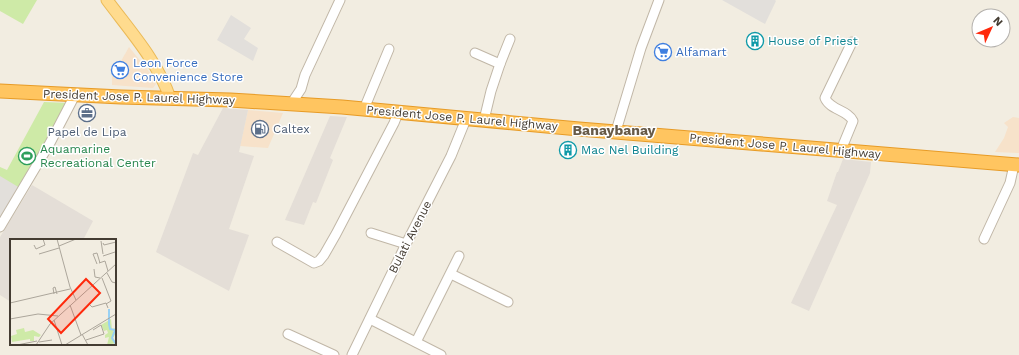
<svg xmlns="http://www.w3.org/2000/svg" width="1019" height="355" font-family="'Work Sans',sans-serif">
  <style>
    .commercial { fill: #f7e2ca }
    .industrial { fill: #e4ded7 }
    .green { fill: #ceeaa7 }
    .parking { fill: #e2dfdb }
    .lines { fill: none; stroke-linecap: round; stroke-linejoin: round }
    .minor-casing { stroke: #c1b7a7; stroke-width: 11 }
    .major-casing { stroke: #ebba57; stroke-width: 13 }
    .highway-casing { stroke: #e79b26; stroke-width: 15 }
    .minor { stroke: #fff; stroke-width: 9 }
    .major { stroke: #ffdb8e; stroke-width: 11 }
    .highway { stroke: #ffc560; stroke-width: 13 }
    .labels { text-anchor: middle; stroke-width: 3; stroke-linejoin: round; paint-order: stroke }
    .culture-label { font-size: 12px; fill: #0d838f; stroke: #fff; text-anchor: start }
    .shop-label { font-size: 12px; fill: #366cbe; stroke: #fff; text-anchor: start }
    .street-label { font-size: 12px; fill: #443c32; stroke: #fff }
    .service-label { font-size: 12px; fill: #4e5e75; stroke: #fff; text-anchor: start }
    .leisure-label { font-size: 12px; fill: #27864d; stroke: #fff; text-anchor: start }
    .quarter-label { font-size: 14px; font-weight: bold; fill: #675a48; stroke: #fff }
    .inset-river { fill: none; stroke: #98d1f4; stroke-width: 2 }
    .inset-road { fill: none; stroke: #aca69b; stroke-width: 1 }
    .view { fill: #ff290c; fill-opacity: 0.15; stroke: #ff290c; stroke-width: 2 }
    .inset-edge { fill: none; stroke: #443c32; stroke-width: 2 }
  </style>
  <rect width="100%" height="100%" fill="#f2ede1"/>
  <g class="commercial">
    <path d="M129,47L155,79L156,84L153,88L112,85V77Z"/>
    <path d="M248,110L283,113L268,148L240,146Z"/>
    <path d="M1013,117L1019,118V153L995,152L1004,138L1008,127L1004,123Z"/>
  </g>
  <g class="industrial">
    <path d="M223,108L248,110L239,152L254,156L229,229L249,235L229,291L156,252L193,153L198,155Z"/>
    <path d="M330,116L347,117L330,158L333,160L316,203L313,202L304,225L285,220Z"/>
    <path d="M843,159L871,162L870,173L809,311L791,303L837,205L827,201L837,172H838Z"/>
    <path d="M32,185L93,221L83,240H11V302L0,295V237Z"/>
  </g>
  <g class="green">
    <path d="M0,0H37L23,24L0,11Z"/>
    <path d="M44,102L69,103L0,223V167L7,170Z"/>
  </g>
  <g class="parking">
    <path d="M722,0H775L776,1L765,24Z"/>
    <path d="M231,15L251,28L244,39L258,48L253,61L217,40Z"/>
    <path d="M0,176L20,188L0,223Z"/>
  </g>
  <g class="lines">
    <g class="minor-casing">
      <g id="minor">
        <path d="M475,53L500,64L491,91L484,120"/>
        <path d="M500,64L510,39"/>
        <path d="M291,104L301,89L305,75L340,0"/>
        <path d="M364,109L389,49"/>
        <path d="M616,131L641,48L659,0"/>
        <path d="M841,150L853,121C848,110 830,110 825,98L852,42"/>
        <path d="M0,227L50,143L75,95"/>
        <path d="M371,233L406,244"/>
        <path d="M984,239L1010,183L1014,165"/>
        <path d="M277,242L314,263L319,261L324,255L336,234L394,123L398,113"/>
        <path d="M451,274L508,302"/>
        <path d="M370,319L441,355"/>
        <path d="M288,334L334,355"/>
        <path d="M416,342L459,256"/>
        <path d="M352,355L406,244L451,156L466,119"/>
      </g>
    </g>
    <g class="major-casing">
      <path id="major" d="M107,0C130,31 158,62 170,98"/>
    </g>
    <g class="highway-casing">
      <path id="highway" d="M0,91L121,97L230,100L342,107L579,129L1019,165"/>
    </g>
    <use href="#minor" class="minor"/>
    <use href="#major" class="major"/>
    <use href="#highway" class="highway"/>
  </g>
  <defs>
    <g id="building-ring" transform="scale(0.9)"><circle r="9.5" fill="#fff" stroke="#0f9aa8" stroke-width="1.5"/><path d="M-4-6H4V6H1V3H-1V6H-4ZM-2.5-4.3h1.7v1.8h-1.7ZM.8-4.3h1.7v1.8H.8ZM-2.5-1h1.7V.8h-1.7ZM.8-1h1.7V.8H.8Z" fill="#0f9aa8"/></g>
    <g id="supermarket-ring" transform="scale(0.9)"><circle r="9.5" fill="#fff" stroke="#3f7fe0" stroke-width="1.5"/><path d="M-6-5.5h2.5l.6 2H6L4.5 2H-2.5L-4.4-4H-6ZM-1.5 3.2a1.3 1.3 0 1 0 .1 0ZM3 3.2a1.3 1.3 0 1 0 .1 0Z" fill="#3f7fe0"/></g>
    <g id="office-ring" transform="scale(0.9)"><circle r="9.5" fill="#fff" stroke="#5c6f8a" stroke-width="1.5"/><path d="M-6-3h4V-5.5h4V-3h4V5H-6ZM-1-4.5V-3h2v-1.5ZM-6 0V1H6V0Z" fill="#5c6f8a"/></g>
    <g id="fuel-ring" transform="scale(0.9)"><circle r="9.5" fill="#fff" stroke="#5c6f8a" stroke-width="1.5"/><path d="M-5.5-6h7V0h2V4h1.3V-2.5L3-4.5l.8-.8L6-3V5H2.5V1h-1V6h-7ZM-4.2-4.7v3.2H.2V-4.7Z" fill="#5c6f8a"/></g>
    <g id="stadium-ring" transform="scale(0.9)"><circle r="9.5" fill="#fff" stroke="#2e9e5b" stroke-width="1.5"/><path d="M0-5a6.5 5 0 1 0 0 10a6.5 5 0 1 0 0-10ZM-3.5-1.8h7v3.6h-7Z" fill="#2e9e5b"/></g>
  </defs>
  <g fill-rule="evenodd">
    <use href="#building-ring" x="755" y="41"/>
    <use href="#supermarket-ring" x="663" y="52"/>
    <use href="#supermarket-ring" x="120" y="70"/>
    <use href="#office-ring" x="87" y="113"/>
    <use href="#fuel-ring" x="260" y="129"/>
    <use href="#building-ring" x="568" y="150"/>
    <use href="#stadium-ring" x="27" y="156"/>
  </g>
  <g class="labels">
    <g class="culture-label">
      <text x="768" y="45">House of Priest</text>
      <text x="581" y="154">Mac Nel Building</text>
    </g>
    <g class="shop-label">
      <text x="676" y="56">Alfamart</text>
      <text x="133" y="67">Leon Force<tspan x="133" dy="14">Convenience Store</tspan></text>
    </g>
    <g class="street-label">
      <text transform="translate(139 97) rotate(2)" y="4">President Jose P. Laurel Highway</text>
      <text transform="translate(462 118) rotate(5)" y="4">President Jose P. Laurel Highway</text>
      <text transform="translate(785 146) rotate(5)" y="4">President Jose P. Laurel Highway</text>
      <text transform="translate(410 237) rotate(-63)" y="4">Bulati Avenue</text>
    </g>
    <g class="service-label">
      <text x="273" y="133">Caltex</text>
      <text x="87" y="136" text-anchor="middle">Papel de Lipa</text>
    </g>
    <g class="leisure-label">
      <text x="40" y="153">Aquamarine<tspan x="40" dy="14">Recreational Center</tspan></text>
    </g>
    <g class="quarter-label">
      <text x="614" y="135">Banaybanay</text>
    </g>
  </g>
  <g transform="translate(10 239)">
    <rect width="106" height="106" fill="#f2ede1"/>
    <path d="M101,80L102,90L106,89L103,93L106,94L103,99L106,104L97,106L99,98L95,99V96L98,94L97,91L94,92L91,86ZM14,89L15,93L23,91L31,96L29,98L24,97V102H20V100L2,103L1,97L7,95L6,91Z" fill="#ceeaa7"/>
    <path class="inset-river" d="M99,70V85L100,90L105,91L102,99L106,105"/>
    <path class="inset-road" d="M47,0L60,48L66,61M91,2L93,15M93,4L94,6L106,3M24,6L26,10L35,6L33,0M49,7L66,0M29,15L49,9M93,17L105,13M89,24L95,22L98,32M87,25L83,15L87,14L90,24M84,30L85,38L90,39M97,34L102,43L106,44M92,39L101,62L96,65M44,55L43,49L45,48L47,55M0,64L60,50M60,66L71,96M80,66L82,68L96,64L98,69M0,80L28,75L48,77M44,81L52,106M72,95L78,106M76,101L94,95L91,86L83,91M29,103L42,101M7,106L27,102M26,106L40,85L106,25M55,106L106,75"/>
    <path class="view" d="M76,40L90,54L51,94L38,80Z"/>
    <rect width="106" height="106" class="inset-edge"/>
  </g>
  <g transform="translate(991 28) rotate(46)"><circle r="19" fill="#ffffff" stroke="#b4b1ad"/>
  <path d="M0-3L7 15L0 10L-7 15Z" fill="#ff290c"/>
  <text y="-6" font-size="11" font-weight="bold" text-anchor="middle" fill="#443c32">N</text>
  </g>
</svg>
